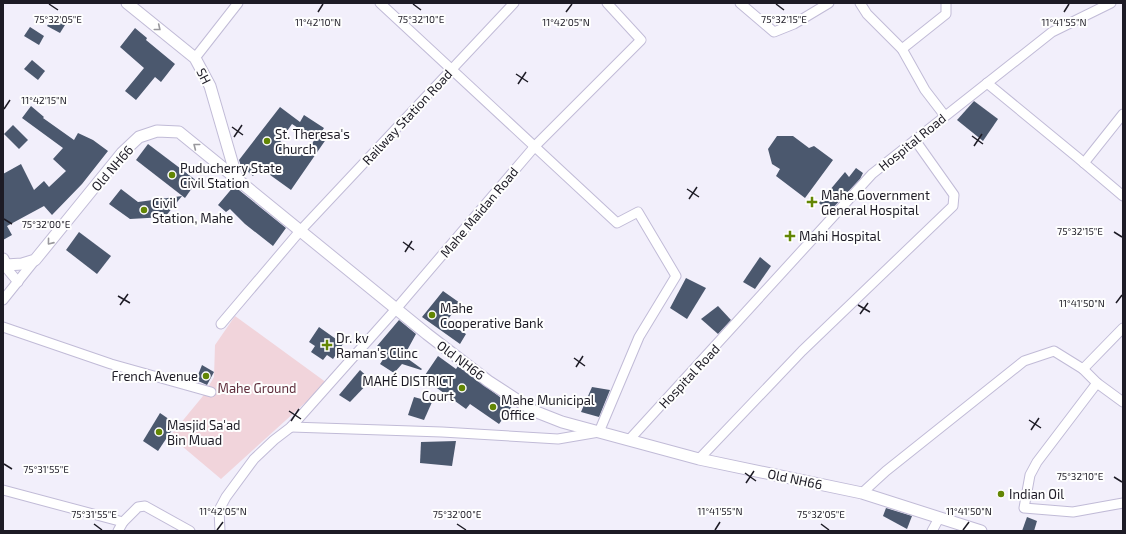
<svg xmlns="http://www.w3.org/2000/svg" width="1126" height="534" font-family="'Exo 2',sans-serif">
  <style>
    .green { fill: #f1d4db }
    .building { fill: #4b586e; fill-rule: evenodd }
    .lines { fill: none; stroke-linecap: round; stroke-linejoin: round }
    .minor-casing { stroke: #c1bbd7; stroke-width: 11 }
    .major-casing { stroke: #c1bbd7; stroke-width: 13 }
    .minor { stroke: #fff; stroke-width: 9 }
    .major { stroke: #fff; stroke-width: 11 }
    .oneway { stroke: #99989d }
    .ticks { fill: none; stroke: #1d1b25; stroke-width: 1.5 }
    .poi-dot { fill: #638604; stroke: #fefefe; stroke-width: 1.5 }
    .labels { text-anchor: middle; stroke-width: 4; stroke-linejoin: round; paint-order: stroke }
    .street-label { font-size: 13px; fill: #1d1b25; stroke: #fefefe }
    .poi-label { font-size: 13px; fill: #1d1b25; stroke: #fefefe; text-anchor: start }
    .park-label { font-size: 13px; fill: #602f3d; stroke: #fefefe }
    .ticks-label { font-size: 10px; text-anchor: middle; fill: #1d1b25; stroke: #fefefe; stroke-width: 4; stroke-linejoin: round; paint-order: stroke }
  </style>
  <rect width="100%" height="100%" fill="#f2effb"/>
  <path class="green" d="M235,316L327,383L221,479L170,436L203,396L214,377L215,345Z"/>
  <g class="building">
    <path d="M52,18L65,25L60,33L47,26Z"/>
    <path d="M30,27L44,36L39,45L24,36Z"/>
    <path d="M135,28L147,38L146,40L175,64L161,82L155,77L136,100L125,91L144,68L120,47Z"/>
    <path d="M32,60L45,71L38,80L24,69Z"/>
    <path d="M974,101L998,119L983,141L957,120Z"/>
    <path d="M31,106L44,117L43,118L74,140L78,133L93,140L108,151L82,184L52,215L44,206L7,226L12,235L3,240V174L21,164L34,190L44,181L49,187L66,171L53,159L63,148L22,118Z"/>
    <path d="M280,107L300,122L304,115L324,128L322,131L329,135L291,190L259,167L253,176L241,166L239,160ZM292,124L315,139L304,156L301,154L300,156L280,141Z"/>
    <path d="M13,125L28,140L19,149L4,134Z"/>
    <path d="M777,136H793L809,148L814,146L833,160L805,198L776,176L780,169L772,164L768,149Z"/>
    <path d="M148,144L197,181L185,198L136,160Z"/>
    <path d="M856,168L863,173L860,179L829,212L819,203L845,172L849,177Z"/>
    <path d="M234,186L286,228L273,246L245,224L230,209L226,212L218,205Z"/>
    <path d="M121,189L138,202L182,196L165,217L130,219L109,204Z"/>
    <path d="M79,232L111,256L97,274L66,250Z"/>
    <path d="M760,257L771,266L755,289L743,282Z"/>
    <path d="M686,278L706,288L687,319L670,308Z"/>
    <path d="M443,291L460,303L446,322L466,334L460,344L422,317Z"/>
    <path d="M718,306L731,320L718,334L701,319Z"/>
    <path d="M399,320L416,334L404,356L422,369L421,370L402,364L394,373L380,364L386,355L377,346Z"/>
    <path d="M319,327L343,344L333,359L327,355L323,360L311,352L315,346L309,342Z"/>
    <path d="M438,356L456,369L458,366L512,406L499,424L470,404L466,409L423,378Z"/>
    <path d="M202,365L214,372L207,385L196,380Z"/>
    <path d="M360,370L371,380L350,402L339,395Z"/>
    <path d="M592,387L610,390L599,417L581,412Z"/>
    <path d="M414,397L432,402L424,420L408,415Z"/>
    <path d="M160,413L176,424L158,451L143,441Z"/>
    <path d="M456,441L452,466L420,463L421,442Z"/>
    <path d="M886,508L912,516L907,529L883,516Z"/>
    <path d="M1027,517L1037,521L1034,531H1022Z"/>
  </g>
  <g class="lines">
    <g class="minor-casing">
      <g id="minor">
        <path d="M740,3L774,32L794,24L829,3"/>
        <path d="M860,3L867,14L902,49L925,90L945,116"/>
        <path d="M902,49L946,14V3"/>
        <path d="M195,58L238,3"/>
        <path d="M987,83L1077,157L1123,196"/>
        <path d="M1084,163L1123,114"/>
        <path d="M6,265L8,270L18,282"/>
        <path d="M3,300L35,260"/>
        <path d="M221,324L300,231L514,3"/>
        <path d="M3,327L111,364L211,392"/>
        <path d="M1083,369L1097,383L1123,402"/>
        <path d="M1097,383L1037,462L1030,475L1024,508L1073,512L1123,503"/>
        <path d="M291,427L442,432L558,439L599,432L639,337L676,276L638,212L617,223L380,3"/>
        <path d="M629,440L872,174L1052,32L1111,3"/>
        <path d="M699,459L802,351L953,206L954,195L915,140"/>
        <path d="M3,490L123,522"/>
        <path d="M862,493L886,471L1024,361L1054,351L1083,369L1123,328"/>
        <path d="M118,531L123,522L138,507L145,506L190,531"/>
        <path d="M220,531L219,510L226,497L254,459L274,440L291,427L396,309L536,145L641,40L607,3"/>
        <path d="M932,531L939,518"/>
      </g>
    </g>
    <g class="major-casing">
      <g id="major">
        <path d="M127,3L195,58L210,86L237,179"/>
        <path d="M3,259L6,265L22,264L35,260L122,153L139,137L157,131L179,132L427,334L488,381L534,411L562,422L699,459L862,493L981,531"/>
      </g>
    </g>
    <use href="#minor" class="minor"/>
    <use href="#major" class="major"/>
  </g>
  <defs><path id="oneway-chevron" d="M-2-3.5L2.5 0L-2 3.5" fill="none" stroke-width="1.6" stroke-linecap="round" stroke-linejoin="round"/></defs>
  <g class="oneway">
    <use href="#oneway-chevron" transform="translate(158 28) rotate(39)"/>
    <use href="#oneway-chevron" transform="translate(196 146) rotate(-142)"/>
    <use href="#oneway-chevron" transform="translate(50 242) rotate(129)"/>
  </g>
  <path class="ticks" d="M49,4L58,10M413,4L421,10M776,4L784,10M318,12L323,4M566,12L572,4M1064,12L1069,4M516,74L528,82M518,84L526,72M4,109L10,100M232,127L243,135M972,136L983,144M234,137L242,125M974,146L982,134M687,189L699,197M689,199L697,187M4,219L12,224M1114,232L1122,237M403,242L414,250M405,252L412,241M118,296L130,303M1116,303L1122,295M120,305L128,294M858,305L870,312M860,314L868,303M574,358L585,366M576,367L583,356M289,411L301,419M1029,420L1041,428M291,421L299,409M1031,430L1039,418M4,464L12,469M745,473L756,481M1114,477L1122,482M746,483L754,471M94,524L102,530M457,524L466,530M821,524L829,530M217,530L223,522M715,530L720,522M963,530L969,522"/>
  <g class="poi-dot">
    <circle cx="267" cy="141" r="4"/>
    <circle cx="172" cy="175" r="4"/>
    <path d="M810 196h4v4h4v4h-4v4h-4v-4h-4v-4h4z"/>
    <circle cx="144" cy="210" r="4"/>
    <path d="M788 230h4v4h4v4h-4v4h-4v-4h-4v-4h4z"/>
    <circle cx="432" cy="315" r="4"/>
    <path d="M325 339h4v4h4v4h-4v4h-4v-4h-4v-4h4z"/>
    <circle cx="206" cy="376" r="4"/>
    <circle cx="462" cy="388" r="4"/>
    <circle cx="493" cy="407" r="4"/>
    <circle cx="159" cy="432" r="4"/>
    <circle cx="1001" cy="494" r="4"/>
  </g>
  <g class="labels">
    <g class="street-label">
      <text transform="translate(204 76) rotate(64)" y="5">SH</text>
      <text transform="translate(407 117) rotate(-47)" y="5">Railway Station Road</text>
      <text transform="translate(912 142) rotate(-39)" y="5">Hospital Road</text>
      <text transform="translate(112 168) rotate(-49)" y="5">Old NH66</text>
      <text transform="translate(479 212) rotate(-50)" y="5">Mahe Maidan Road</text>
      <text transform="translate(461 360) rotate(37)" y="5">Old NH66</text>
      <text transform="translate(689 376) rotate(-47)" y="5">Hospital Road</text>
      <text transform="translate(795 479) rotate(12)" y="5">Old NH66</text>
    </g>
    <g class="poi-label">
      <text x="275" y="139">St. Theresa's<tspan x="275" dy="15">Church</tspan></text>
      <text x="180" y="173">Puducherry State<tspan x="180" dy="15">Civil Station</tspan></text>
      <text x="821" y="200">Mahe Government<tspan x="821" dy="15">General Hospital</tspan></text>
      <text x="152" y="208">Civil<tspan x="152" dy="15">Station, Mahe</tspan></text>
      <text x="799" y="241">Mahi Hospital</text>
      <text x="440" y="313">Mahe<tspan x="440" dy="15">Cooperative Bank</tspan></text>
      <text x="336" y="343">Dr. kv<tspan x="336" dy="15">Raman's Clinc</tspan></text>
      <text x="198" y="381" text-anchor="end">French Avenue</text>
      <text x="454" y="386" text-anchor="end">MAHÉ DISTRICT<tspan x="454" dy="15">Court</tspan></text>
      <text x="501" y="405">Mahe Municipal<tspan x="501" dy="15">Office</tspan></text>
      <text x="167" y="430">Masjid Sa'ad<tspan x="167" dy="15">Bin Muad</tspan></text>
      <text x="1009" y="499">Indian Oil</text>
    </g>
    <g class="park-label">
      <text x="257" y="393">Mahe Ground</text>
    </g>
  </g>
  <g class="ticks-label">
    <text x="58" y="23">75°32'05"E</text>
    <text x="421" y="23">75°32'10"E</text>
    <text x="784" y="23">75°32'15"E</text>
    <text x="318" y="26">11°42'10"N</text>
    <text x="566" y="26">11°42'05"N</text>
    <text x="1064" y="26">11°41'55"N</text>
    <text x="44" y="104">11°42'15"N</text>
    <text x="46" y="228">75°32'00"E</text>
    <text x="1080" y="235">75°32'15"E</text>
    <text x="1082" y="307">11°41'50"N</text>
    <text x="46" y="473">75°31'55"E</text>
    <text x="1080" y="480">75°32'10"E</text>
    <text x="223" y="515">11°42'05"N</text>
    <text x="720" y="515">11°41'55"N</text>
    <text x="969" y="515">11°41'50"N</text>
    <text x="94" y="518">75°31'55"E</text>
    <text x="457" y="518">75°32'00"E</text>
    <text x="821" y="518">75°32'05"E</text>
  </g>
  <rect width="1126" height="534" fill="none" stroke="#1d1b25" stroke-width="8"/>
</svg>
